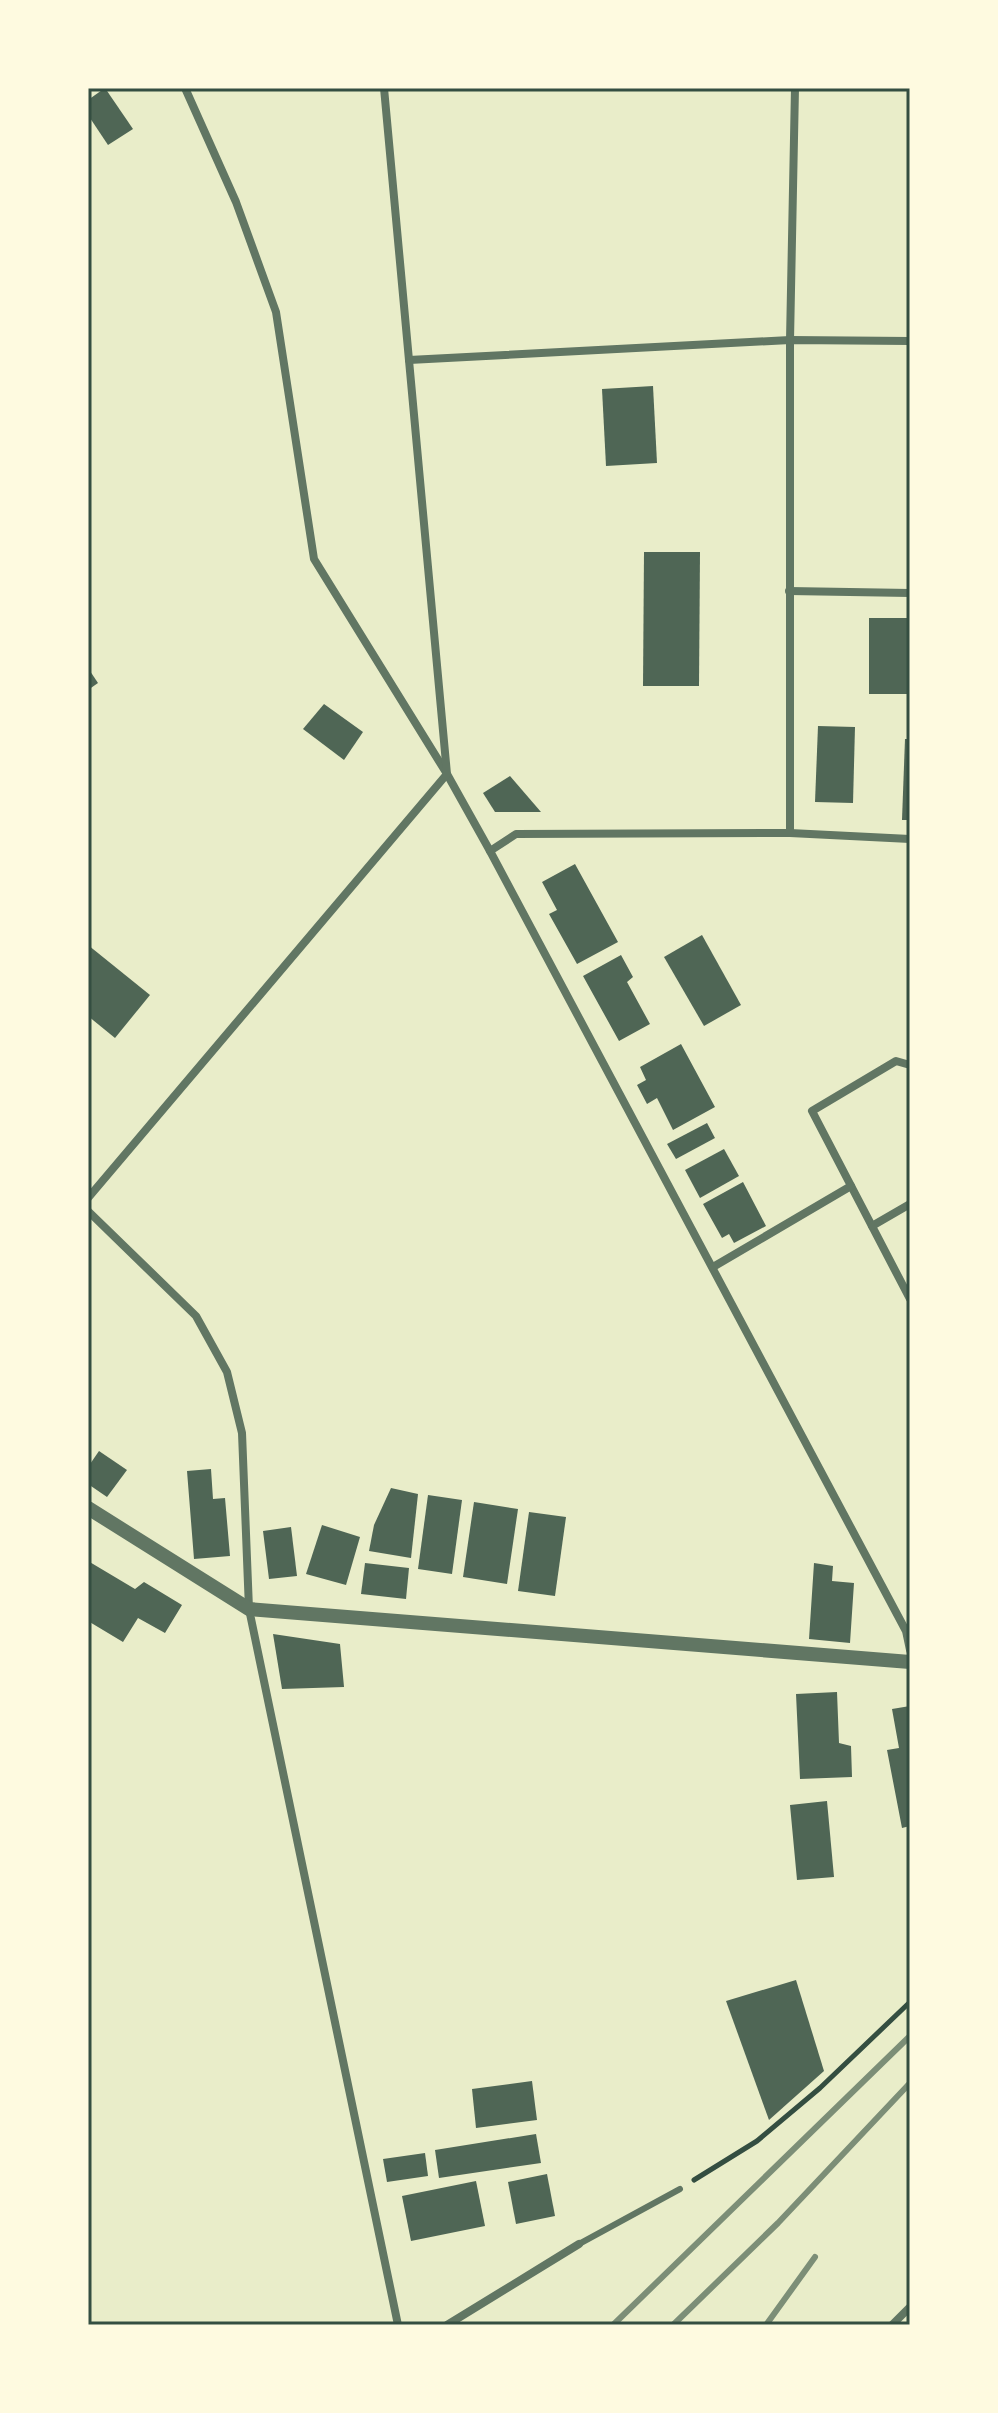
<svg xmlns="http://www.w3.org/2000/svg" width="998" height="2413" font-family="'Source Sans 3',sans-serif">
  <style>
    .building { fill: #4f6655 }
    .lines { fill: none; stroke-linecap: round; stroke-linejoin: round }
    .path { stroke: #344e41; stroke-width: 5 }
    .service { stroke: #617663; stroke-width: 6 }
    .minor { stroke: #617663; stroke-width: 8 }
    .tertiary { stroke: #617663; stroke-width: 14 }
    .rail { stroke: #7c8e77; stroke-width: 6 }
    .neatline { fill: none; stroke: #344e41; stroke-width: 3 }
  </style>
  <rect width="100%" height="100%" fill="#e9edc9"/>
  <g class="building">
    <path d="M105,88L133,129L108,145L88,115V100Z"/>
    <path d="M653,386L657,463L606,466L602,389Z"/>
    <path d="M644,552H700L699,686H643Z"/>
    <path d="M869,618H910V726L907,725V694H869Z"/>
    <path d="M88,668L98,683L88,690Z"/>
    <path d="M324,704L363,732L344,760L303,729Z"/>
    <path d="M818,726L855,727L853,803L815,802Z"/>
    <path d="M905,739H910V820H902Z"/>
    <path d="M510,776L541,812H495L483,793Z"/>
    <path d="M575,864L618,942L577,964L549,914L557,910L542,882Z"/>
    <path d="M702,935L741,1005L704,1026L664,957Z"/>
    <path d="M88,945L150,995L115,1038L88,1016Z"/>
    <path d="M621,955L633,977L627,982L650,1024L619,1041L583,976Z"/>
    <path d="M681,1044L715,1107L673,1130L657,1098L647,1104L637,1085L646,1080L640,1067Z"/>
    <path d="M707,1123L715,1138L676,1159L667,1144Z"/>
    <path d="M724,1149L739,1176L700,1198L685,1170Z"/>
    <path d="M743,1182L766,1226L734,1243L729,1234L722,1238L703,1204Z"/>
    <path d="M99,1451L127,1470L107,1497L88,1484V1467Z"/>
    <path d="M211,1469L213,1499L225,1498L230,1556L194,1559L187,1471Z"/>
    <path d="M391,1488L418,1494L411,1558L369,1551L374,1525Z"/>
    <path d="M428,1495L462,1500L452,1574L418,1569Z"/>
    <path d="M474,1502L518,1509L507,1584L463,1577Z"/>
    <path d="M529,1512L566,1517L555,1596L518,1591Z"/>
    <path d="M322,1525L360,1537L346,1585L306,1574Z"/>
    <path d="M291,1527L297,1576L269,1579L263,1531Z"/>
    <path d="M88,1561L135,1589L144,1582L182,1605L165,1633L138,1618L123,1642L88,1621Z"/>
    <path d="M365,1563L409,1568L406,1599L361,1594Z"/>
    <path d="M814,1563L833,1566L832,1581L854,1583L850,1643L809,1639Z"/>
    <path d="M273,1634L340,1644L344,1687L282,1689Z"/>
    <path d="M837,1692L839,1743L851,1746L852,1777L800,1779L796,1694Z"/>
    <path d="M910,1706V1826L902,1828L887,1750L899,1748L892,1709Z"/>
    <path d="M827,1801L834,1877L797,1880L790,1805Z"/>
    <path d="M796,1980L824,2071L769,2120L726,2001Z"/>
    <path d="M532,2081L537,2120L476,2128L472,2089Z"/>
    <path d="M536,2134L541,2163L439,2178L435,2150Z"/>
    <path d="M425,2153L428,2176L387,2182L383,2159Z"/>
    <path d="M547,2174L555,2216L516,2224L508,2182Z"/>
    <path d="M476,2181L485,2226L411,2241L402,2196Z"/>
  </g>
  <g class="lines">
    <path class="path" d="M694,2180L757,2141L820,2088L910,2002"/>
    <path class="service" d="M579,2244L680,2189"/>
    <g class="minor">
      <path d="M185,88L236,202L276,312L314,559L447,774L490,851L906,1631L910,1650"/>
      <path d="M409,360L790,340L910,341"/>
      <path d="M789,591L910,593"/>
      <path d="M790,833V340L795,88"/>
      <path d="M490,851L516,834L790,833L910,839"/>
      <path d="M910,1065L896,1061L812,1111L910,1299"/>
      <path d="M88,1198L447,774L384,88"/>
      <path d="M88,1211L196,1316L227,1372L242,1433L249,1609L398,2325"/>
      <path d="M872,1226L910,1204"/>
      <path d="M713,1267L851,1186"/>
      <path d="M447,2325L579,2244"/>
      <path d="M892,2325L910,2307"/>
    </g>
    <path class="tertiary" d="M88,1508L249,1609L910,1662"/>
    <g class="rail">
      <path d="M613,2325L910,2036"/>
      <path d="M673,2325L778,2223L910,2083"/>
      <path d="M766,2325L815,2257"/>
    </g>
  </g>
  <rect width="998" height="2413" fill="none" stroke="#fefae0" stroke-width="180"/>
  <rect x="90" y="90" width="818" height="2233" class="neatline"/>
</svg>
